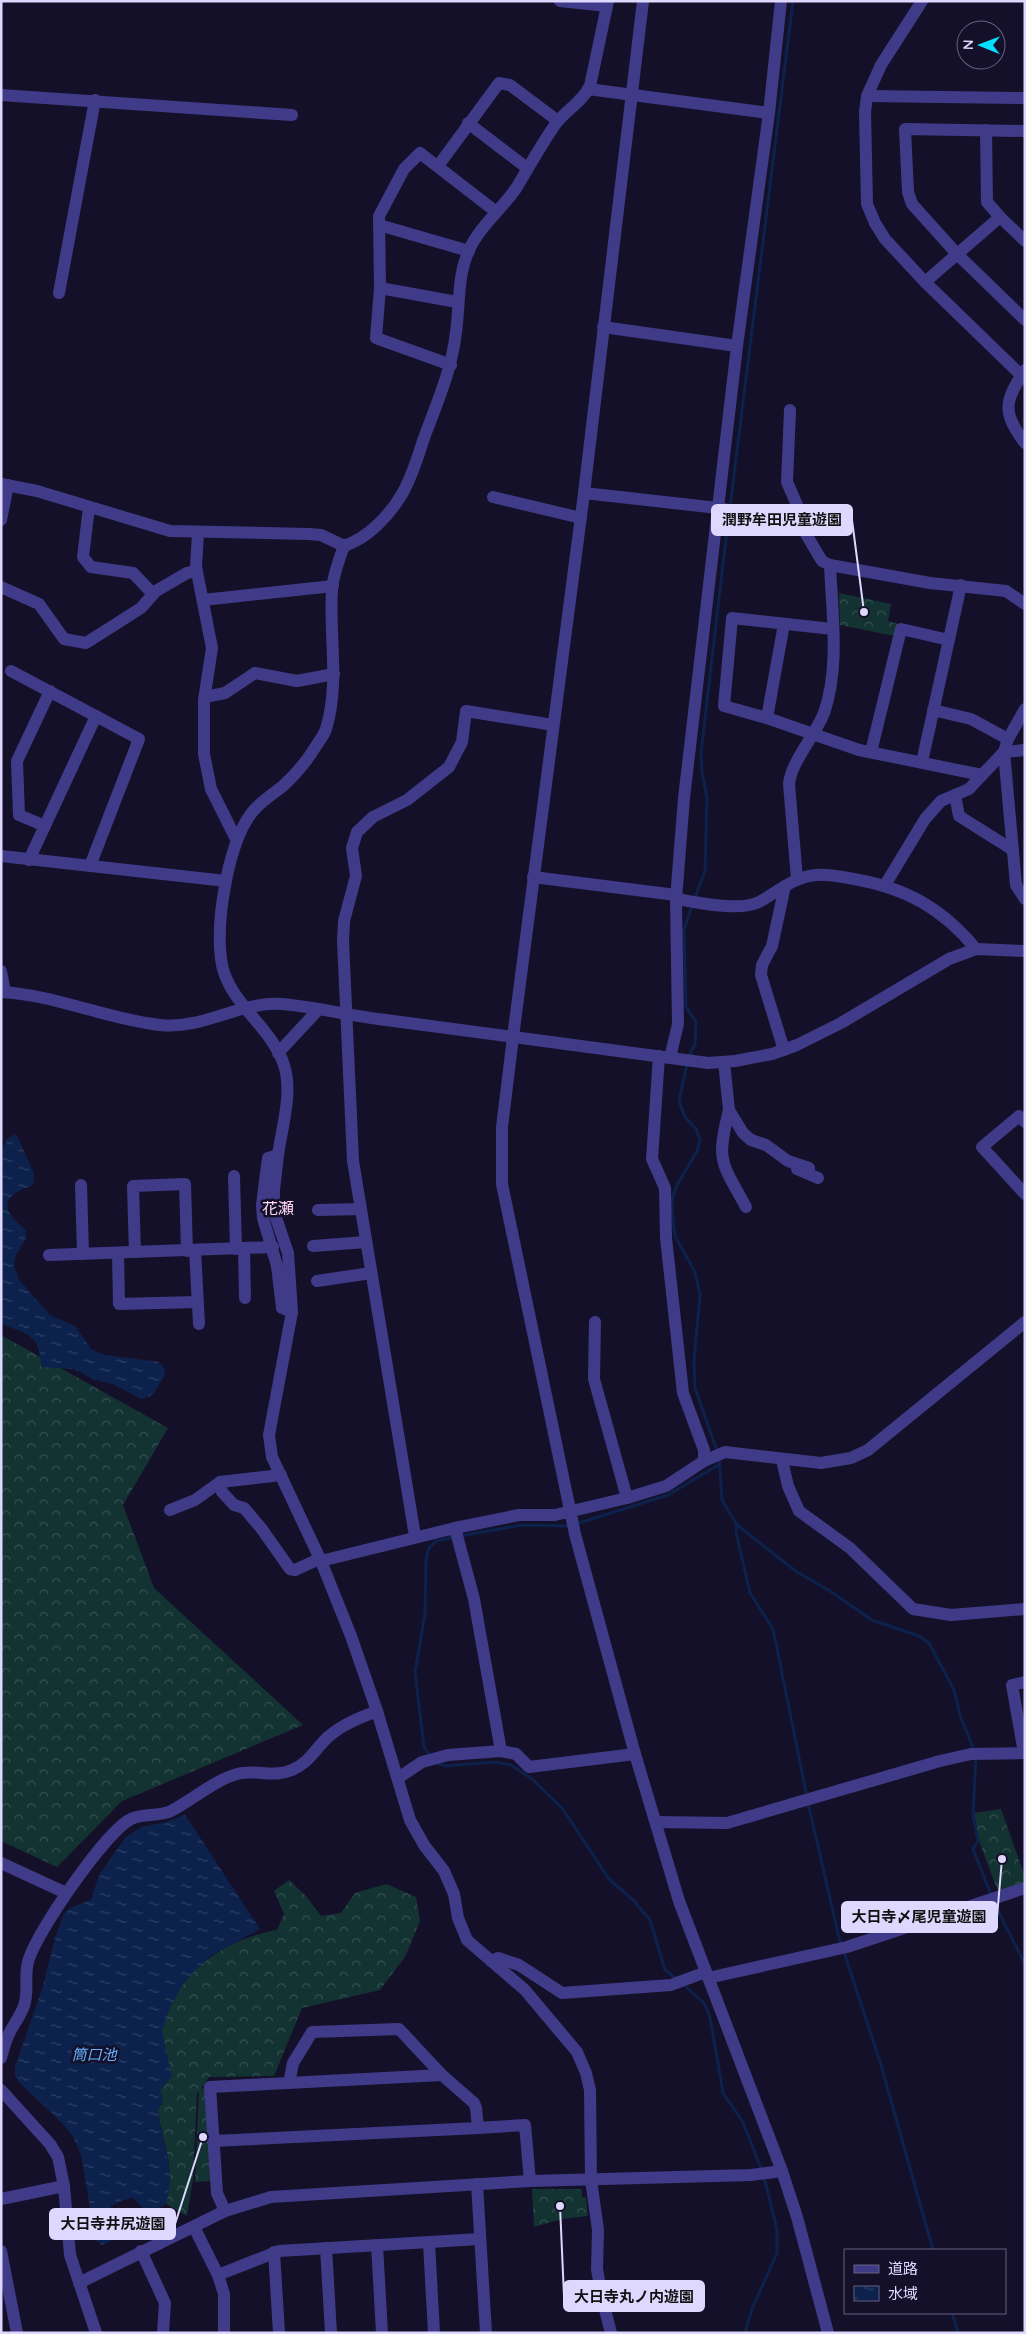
<svg xmlns="http://www.w3.org/2000/svg" width="1026" height="2334" font-family="Quicksand,'Noto Sans JP',sans-serif">
  <style>
    .forest { fill: url(#forest-crowns) }
    .water { fill: url(#water-ripples) }
    .lines { fill: none; stroke-linecap: round; stroke-linejoin: round }
    .stream { stroke: #0c224c; stroke-width: 3 }
    .minor { stroke: #403b88; stroke-width: 12 }
    .labels { text-anchor: middle; stroke-width: 5; stroke-linejoin: round; paint-order: stroke }
    .water-label { font-size: 15px; font-style: italic; fill: #66b3ff; stroke: #151029 }
    .quarter-label { font-size: 16px; fill: #ffdaf0; stroke: #151029 }
    .leader { fill: none; stroke: #ded8ff; stroke-width: 2 }
    .callout-dot { fill: #ded8ff; stroke: #151029; stroke-width: 2 }
    .callout { fill: #ded8ff; stroke: #ded8ff; stroke-width: 2 }
    .callout-label { font-size: 15px; text-anchor: middle; font-weight: bold; fill: #111 }
  </style>
  <defs>
    <pattern id="forest-crowns" width="20" height="18" patternUnits="userSpaceOnUse" patternTransform="scale(1.25)"><rect width="20" height="18" fill="#133333"/><path d="M2 6a3 3 0 1 1 6 0M12 15a3 3 0 1 1 6 0" fill="none" stroke="#355052"/></pattern>
    <pattern id="water-ripples" width="26" height="14" patternUnits="userSpaceOnUse" patternTransform="scale(1.25)"><rect width="26" height="14" fill="#0c224c"/><path d="M2 4q2-2 4 0t4 0M15 11q2-2 4 0t4 0" fill="none" stroke="#2f4167"/></pattern>
  </defs>
  <rect width="100%" height="100%" fill="#151029"/>
  <g class="forest">
    <path d="M839,593L891,604L888,621L898,624L895,636L840,625Z"/>
    <path d="M1,1335L168,1428L123,1505L154,1588L303,1725L122,1801L57,1867L1,1841Z"/>
    <path d="M1001,1809L1025,1877V1883L1001,1892L997,1889L979,1841L974,1813Z"/>
    <path d="M289,1880L305,1895L321,1916L341,1913L355,1893L386,1884L416,1897L420,1921L405,1957L380,1990L302,2008L274,2076L209,2077L201,2089L207,2087L212,2181L195,2182L199,2091L197,2093L193,2179L187,2216L166,2204C176,2163 163,2147 158,2109L163,2102L160,2090L172,2076C169,2064 161,2042 162,2031C162,2025 166,2018 168,2012C185,1966 230,1938 277,1930L284,1914L274,1891Z"/>
    <path d="M532,2189H582V2197H586L588,2216L562,2219L534,2227Z"/>
  </g>
  <g class="water">
    <path d="M16,1134L34,1173L33,1185C22,1189 1,1196 9,1212C12,1219 21,1225 26,1231V1238L16,1255L14,1266L19,1280L50,1315L75,1326L91,1349L105,1355L159,1362L164,1368L165,1374L155,1392L149,1397L141,1399L113,1384L95,1380L74,1369L41,1367C40,1333 28,1336 1,1323V1152L8,1138Z"/>
    <path d="M185,1815L260,1929L212,1955L186,1979L171,2005L162,2031L172,2076L160,2090L163,2102L158,2109C162,2146 176,2165 166,2204C151,2214 144,2211 133,2198L123,2200L111,2206L110,2213L125,2234L102,2245L95,2240L91,2229V2213L81,2155L72,2135L63,2124L20,2083L15,2076V2067L43,1986L55,1938L64,1914L70,1908L91,1900L99,1875L125,1838L141,1827L166,1822Z"/>
  </g>
  <g class="lines">
    <g class="stream">
      <path d="M730,507L793,1"/>
      <path d="M694,900L705,871L707,797L702,773L701,752L729,513"/>
      <path d="M688,1058L695,1044L696,1022L686,1007L684,930L692,906"/>
      <path d="M687,1064L679,1101L685,1117L696,1129L700,1140L697,1151L676,1187L672,1200L673,1221L675,1236L695,1272L700,1295L694,1361L695,1388L717,1451"/>
      <path d="M719,1457L722,1500L737,1525L797,1572L830,1591L872,1620L919,1636L929,1643L954,1690L961,1718L974,1750"/>
      <path d="M576,1524L668,1495L720,1464"/>
      <path d="M737,1525L736,1532L750,1593L773,1629L807,1797"/>
      <path d="M460,1536L522,1525L570,1526"/>
      <path d="M976,1756L973,1816L978,1841L973,1849L992,1897"/>
      <path d="M431,1757L424,1747L415,1672L425,1614L426,1559L429,1548L436,1541L454,1537"/>
      <path d="M437,1763L445,1766L494,1762L511,1765L532,1779L562,1808L609,1879L634,1901L650,1920L665,1970L678,1980"/>
      <path d="M808,1803L841,1946"/>
      <path d="M994,1903L1025,1964"/>
      <path d="M844,1952L881,2065L933,2250"/>
      <path d="M683,1984L704,2003L710,2017L723,2093L743,2122L762,2171"/>
      <path d="M952,2313L958,2333"/>
      <path d="M745,2333L752,2309L777,2253V2229L764,2177"/>
    </g>
    <g class="minor">
      <path d="M560,1L607,6"/>
      <path d="M643,1L584,493L513,1037L502,1127V1184L575,1534L635,1754L679,1901L782,2171L797,2217L828,2333"/>
      <path d="M922,1L881,65L867,96L865,112L867,204L875,223L885,239L925,282L1025,379"/>
      <path d="M588,89L769,113"/>
      <path d="M1,95L292,115"/>
      <path d="M867,96L1025,98"/>
      <path d="M468,123L527,168"/>
      <path d="M986,130L987,202L1000,217"/>
      <path d="M1025,131L905,129L908,192L912,204L957,254L1025,320"/>
      <path d="M438,166L499,83L510,85L558,121"/>
      <path d="M379,225L469,251"/>
      <path d="M925,282L1000,217L1025,241"/>
      <path d="M380,288L457,302"/>
      <path d="M59,293L95,100"/>
      <path d="M603,327L737,346"/>
      <path d="M451,365L376,338L380,288L379,216L404,169L420,153L495,211"/>
      <path d="M1025,370C1004,401 1002,413 1025,443"/>
      <path d="M790,410L787,482L797,505L800,524"/>
      <path d="M1,484L37,491L170,531L309,534L321,535L344,546C368,538 389,516 402,494C412,477 418,456 424,438C437,403 452,369 456,332C460,305 457,276 469,250C480,226 502,209 517,187C530,165 542,143 557,122C568,109 582,102 590,86L608,1"/>
      <path d="M584,493L718,508L800,524L822,561L830,565L930,583L1006,591L1025,604"/>
      <path d="M493,497L581,518"/>
      <path d="M89,507L83,557L91,567L133,573L153,594"/>
      <path d="M1,520L8,485"/>
      <path d="M198,533L196,567L212,648L204,700V754L211,789L236,839"/>
      <path d="M344,546C339,560 333,575 332,590C329,637 340,683 326,729C324,735 320,740 316,746C307,761 296,774 283,786C273,794 262,801 254,810C228,840 216,920 221,959C226,1002 271,1025 284,1065C293,1092 282,1127 278,1155L268,1158L262,1205L263,1218L277,1266L282,1308L292,1312L269,1435L272,1457L321,1561L351,1636L377,1711L410,1820L424,1845L444,1871L454,1894L458,1918L467,1940L525,1990L577,2052L586,2073L590,2090L591,2180L598,2230L597,2269L602,2298L611,2333"/>
      <path d="M1,587L39,604L64,639L86,643L141,608L156,591L187,573L197,571"/>
      <path d="M203,600L333,586"/>
      <path d="M832,629L732,618L724,706L767,718L859,750L982,775L1004,752L1016,885L1025,899"/>
      <path d="M11,671L139,739L90,866"/>
      <path d="M205,697L225,693L255,673L297,681L334,674"/>
      <path d="M1025,709L1008,739L1004,752L1025,750"/>
      <path d="M933,710L971,719L1008,739"/>
      <path d="M767,718L784,624"/>
      <path d="M871,752L901,629L949,640"/>
      <path d="M922,762L961,585"/>
      <path d="M955,795L959,816L1013,850"/>
      <path d="M45,826L19,815L17,761L50,691"/>
      <path d="M1,856L226,881"/>
      <path d="M29,860L96,716"/>
      <path d="M533,877L676,895"/>
      <path d="M797,879L789,784C791,762 815,736 824,713C840,667 832,613 830,565"/>
      <path d="M885,885L925,819L941,801L969,789L982,775"/>
      <path d="M676,899C697,902 739,912 759,902C778,892 793,877 816,875C829,874 842,877 854,879C906,888 942,908 976,949"/>
      <path d="M1,971L5,992"/>
      <path d="M1,992C56,995 106,1019 160,1025C203,1030 240,1001 282,1004C316,1007 351,1016 386,1020C493,1034 601,1049 708,1063L735,1061L772,1054L797,1045L841,1023L949,959L976,949L1025,951"/>
      <path d="M784,1050L761,975L762,965L772,946L785,886"/>
      <path d="M278,1053L318,1010"/>
      <path d="M659,1056L652,1159L665,1188L666,1238L683,1393L704,1450V1461"/>
      <path d="M670,1058L678,1024L676,899L684,798L737,346L769,113L781,1"/>
      <path d="M724,1062L729,1110L743,1133L751,1140L766,1145L788,1161L809,1168"/>
      <path d="M729,1110C716,1162 721,1161 746,1207"/>
      <path d="M1025,1122L1019,1116L982,1147L1025,1194"/>
      <path d="M278,1155L274,1190V1212L288,1253L292,1312"/>
      <path d="M797,1169L818,1178"/>
      <path d="M234,1176L236,1249"/>
      <path d="M81,1185L83,1254"/>
      <path d="M318,1210L361,1209"/>
      <path d="M313,1246L366,1242"/>
      <path d="M244,1249L245,1298"/>
      <path d="M195,1250L199,1324"/>
      <path d="M135,1252L133,1186L185,1184L187,1251"/>
      <path d="M118,1253L119,1304L198,1302"/>
      <path d="M49,1255L273,1247"/>
      <path d="M317,1281L371,1273"/>
      <path d="M595,1322L594,1379L627,1498"/>
      <path d="M782,1460L788,1486L799,1511L850,1548L913,1609L951,1615L1025,1609"/>
      <path d="M281,1475L220,1482L222,1492L234,1505L244,1508L261,1528L290,1569L295,1570L319,1559"/>
      <path d="M170,1510L195,1500L220,1482"/>
      <path d="M455,1528L474,1599L501,1751"/>
      <path d="M415,1536L353,1161L343,941L344,921L356,876L352,848L357,832L373,817L407,800L449,767L462,742L466,711L553,725"/>
      <path d="M321,1561L455,1528L519,1515H555L627,1498L666,1486L704,1461L725,1452L821,1463L851,1458L868,1450L1025,1322"/>
      <path d="M1024,1753L1012,1685L1025,1682"/>
      <path d="M398,1778L422,1762L448,1755L501,1751L516,1754L529,1767L635,1754"/>
      <path d="M656,1822L727,1823L940,1761L971,1754L1025,1753"/>
      <path d="M1,1863L66,1893"/>
      <path d="M491,1961L498,1958L519,1965L562,1993L671,1985L706,1972"/>
      <path d="M708,1978L847,1947L1025,1888"/>
      <path d="M1,2058C3,2051 5,2043 8,2036C12,2026 20,2017 24,2006C29,1992 24,1976 28,1962C35,1934 106,1831 131,1819C143,1813 158,1817 171,1811C192,1800 215,1780 237,1774C256,1769 273,1778 292,1770C309,1763 315,1749 328,1737C343,1724 359,1718 377,1711"/>
      <path d="M289,2083L293,2063L312,2032L399,2029L442,2075L474,2103L476,2108L478,2128L525,2125L530,2181"/>
      <path d="M1,2090L50,2144L58,2157L64,2186L70,2255L96,2333"/>
      <path d="M213,2141L478,2128"/>
      <path d="M477,2184L486,2333"/>
      <path d="M1,2199L64,2186"/>
      <path d="M225,2211L217,2193L210,2087L442,2075"/>
      <path d="M194,2227L218,2275L224,2294V2333"/>
      <path d="M429,2243L434,2333"/>
      <path d="M377,2245L382,2333"/>
      <path d="M326,2248L331,2333"/>
      <path d="M1,2251L17,2333"/>
      <path d="M141,2251L165,2303L163,2333"/>
      <path d="M274,2252L279,2333"/>
      <path d="M218,2275L279,2251L480,2239"/>
      <path d="M79,2283L225,2211L271,2197L530,2181L751,2175L782,2171"/>
    </g>
  </g>
  <g class="labels">
    <g class="water-label">
      <text x="94" y="2060">筒口池</text>
    </g>
    <g class="quarter-label">
      <text x="278" y="1214">花瀬</text>
    </g>
  </g>
  <path class="leader" d="M864 612L852 520M1002 1859L997 1917M203 2137L175 2224M560 2206L564 2296"/>
  <g class="callout-dot">
    <circle cx="864" cy="612" r="5"/>
    <circle cx="1002" cy="1859" r="5"/>
    <circle cx="203" cy="2137" r="5"/>
    <circle cx="560" cy="2206" r="5"/>
  </g>
  <g class="callout">
    <rect x="712" y="505" width="140" height="30" rx="5"/>
    <rect x="842" y="1902" width="155" height="30" rx="5"/>
    <rect x="50" y="2209" width="125" height="30" rx="5"/>
    <rect x="564" y="2281" width="140" height="30" rx="5"/>
  </g>
  <g class="callout-label">
    <text x="782" y="525">潤野牟田児童遊園</text>
    <text x="919" y="1922">大日寺〆尾児童遊園</text>
    <text x="113" y="2229">大日寺井尻遊園</text>
    <text x="634" y="2302">大日寺丸ノ内遊園</text>
  </g>
  <rect width="1026" height="2334" fill="none" stroke="#ded8ff" stroke-width="5"/>
  <rect x="844" y="2249" width="162" height="65" fill="#151029" stroke="#65607f"/>
  <rect x="854" y="2265" width="25" height="8" fill="#403b88" stroke="#65607f"/>
  <text x="888" y="2274" font-size="15" fill="#ded8ff">道路</text>
  <rect x="854" y="2286" width="25" height="15" fill="url(#water-ripples)" stroke="#65607f"/>
  <text x="888" y="2299" font-size="15" fill="#ded8ff">水域</text>
  <g transform="translate(981 45) rotate(271)"><circle r="24" fill="#151029" stroke="#65607f"/>
  <path d="M0-4L9 19L0 12L-9 19Z" fill="#04deff"/>
  <text y="-8" font-size="14" font-weight="bold" text-anchor="middle" fill="#ded8ff">N</text>
  </g>
</svg>
